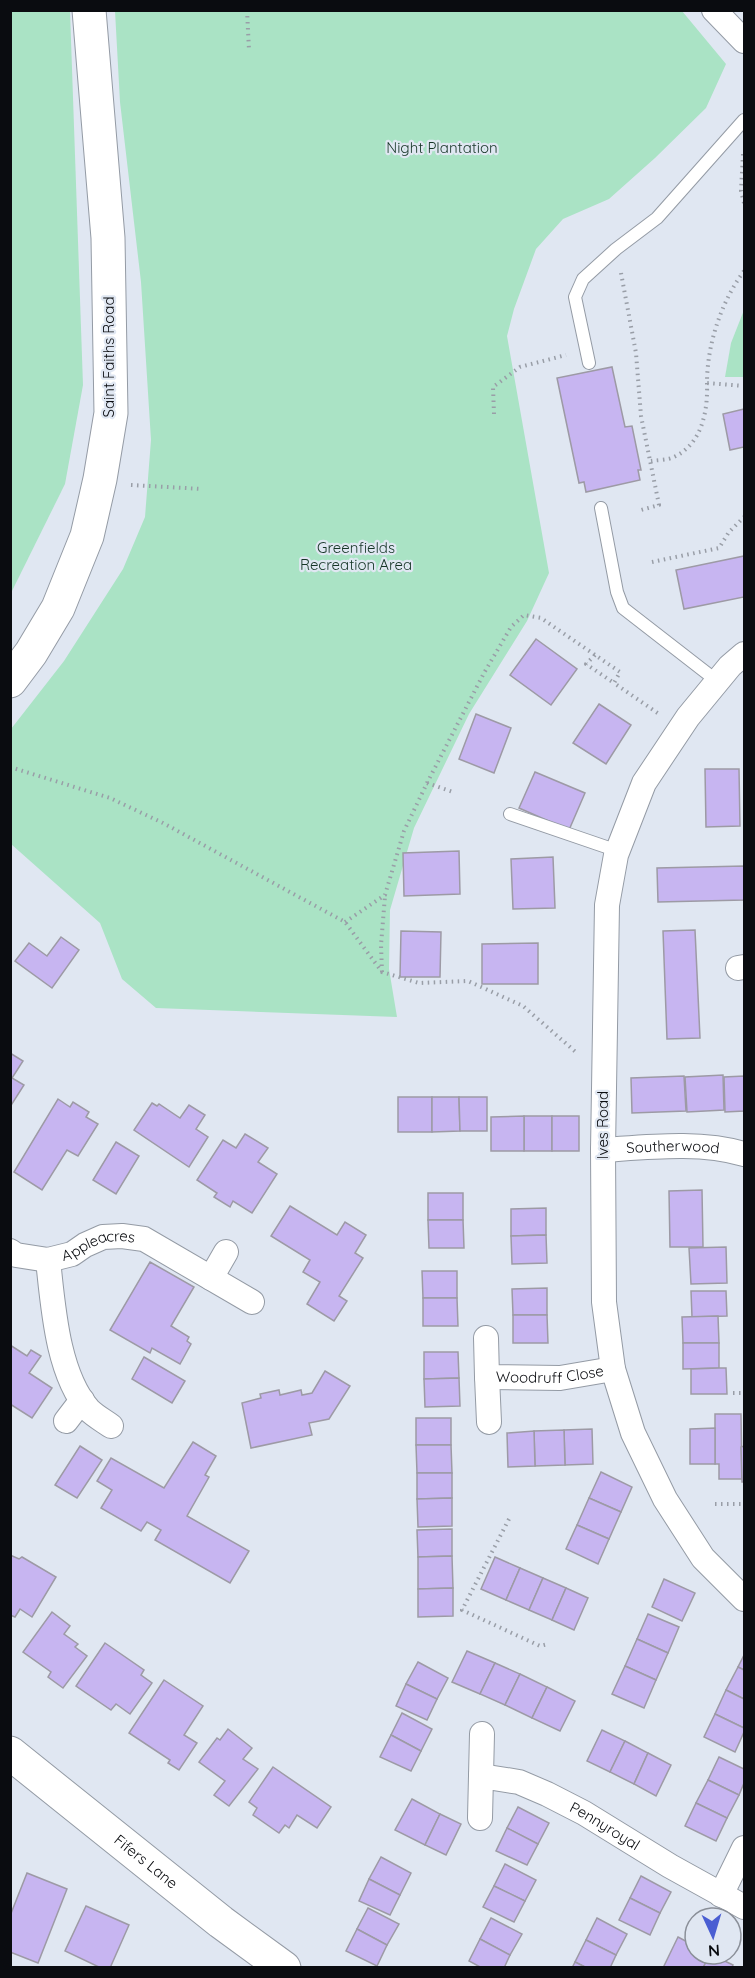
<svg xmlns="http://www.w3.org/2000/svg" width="755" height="1978" font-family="Quicksand,sans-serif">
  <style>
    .green { fill: #aae3c5 }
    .building { fill: #c7b5f1; stroke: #9d9aa5; stroke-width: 1.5 }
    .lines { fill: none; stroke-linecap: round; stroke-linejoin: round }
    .lane-casing { stroke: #949ba5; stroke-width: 14 }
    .street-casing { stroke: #949ba5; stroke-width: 26 }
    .secondary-casing { stroke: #949ba5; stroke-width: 35 }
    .path { stroke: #999ea7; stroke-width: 4; stroke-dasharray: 1.5 4.5; stroke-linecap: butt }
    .lane { stroke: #fff; stroke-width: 12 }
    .street { stroke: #fff; stroke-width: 24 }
    .secondary { stroke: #fff; stroke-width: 33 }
    .labels { text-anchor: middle; stroke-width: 4.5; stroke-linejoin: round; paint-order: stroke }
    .park-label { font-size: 15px; fill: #153526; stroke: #e0e7f2 }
    .street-label { font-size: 15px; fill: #0a0c10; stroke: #e0e7f2 }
  </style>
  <rect width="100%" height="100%" fill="#e0e7f2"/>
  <g class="green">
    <path d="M11,10L70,11L83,385L65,484L11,593Z"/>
    <path d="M115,11H682L726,64L706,108L655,158L609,199L563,219L536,249L514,309L507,336L549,573L527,621L469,714L414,828L390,910L389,969L397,1017L156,1008L122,979L100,923L11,844V729L64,661L123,569L145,517L151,440L141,282L120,102Z"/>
    <path d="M744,310V377H725L731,343Z"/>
  </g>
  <g class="building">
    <path d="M612,367L625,427L632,426L641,470H638L640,480L586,492L584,482L579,483L557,378Z"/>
    <path d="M744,409V447L730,450L723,414Z"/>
    <path d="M744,556V597L684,609L676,570Z"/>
    <path d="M536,639L577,669L551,705L510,675Z"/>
    <path d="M599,704L631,725L606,764L573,743Z"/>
    <path d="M476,714L511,728L494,773L459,759Z"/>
    <path d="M705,769H739L740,826L706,827Z"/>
    <path d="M535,772L585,793L569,830L519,808Z"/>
    <path d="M459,851L460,894L404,896L403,853Z"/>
    <path d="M553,857L555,908L513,909L511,859Z"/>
    <path d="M744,866V900L658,902L657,868Z"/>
    <path d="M695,930L700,1038L667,1039L663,931Z"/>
    <path d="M401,931L441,932L440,977H400Z"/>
    <path d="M61,937L79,950L52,988L15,961L29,943L47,956Z"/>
    <path d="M538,943V984H482V944Z"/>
    <path d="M10,1053L23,1061L12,1078L24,1085L10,1107Z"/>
    <path d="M723,1075L724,1110L687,1112L685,1077Z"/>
    <path d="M684,1076L686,1111L632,1113L631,1078Z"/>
    <path d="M744,1076V1111L725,1112L724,1077Z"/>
    <rect x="398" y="1097" width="34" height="35"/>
    <path d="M432,1097H459L460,1131L432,1132Z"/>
    <path d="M459,1097H487V1131H460Z"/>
    <path d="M58,1099L70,1107L73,1102L89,1112L86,1117L98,1124L78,1156L67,1150L42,1190L14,1172Z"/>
    <path d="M152,1103L157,1106L159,1104L180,1118L189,1105L205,1115L196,1129L208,1137L189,1167L134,1130Z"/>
    <rect x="524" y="1116" width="28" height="35"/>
    <path d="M524,1116V1151H491V1117Z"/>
    <rect x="552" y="1116" width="27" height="35"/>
    <path d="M245,1134L268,1148L258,1162L277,1174L252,1213L233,1201L230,1207L214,1197L217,1193L197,1180L223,1140L236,1148Z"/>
    <path d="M116,1142L139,1156L116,1194L93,1180Z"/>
    <path d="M702,1190L703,1247H670L669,1191Z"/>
    <rect x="428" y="1193" width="35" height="27"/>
    <path d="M290,1206L337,1235L345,1222L366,1235L355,1253L363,1258L339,1296L347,1301L334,1321L307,1304L320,1282L303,1272L310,1260L271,1236Z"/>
    <path d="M546,1208V1235L511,1236V1209Z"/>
    <path d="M428,1220H463L464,1248H429Z"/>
    <path d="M546,1235L547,1263L512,1264L511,1236Z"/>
    <path d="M726,1247L727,1283L691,1284L689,1248Z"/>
    <path d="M150,1262L194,1287L171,1326L189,1337L187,1341L191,1344L180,1364L152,1348L150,1353L110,1330Z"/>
    <path d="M422,1271H457V1298H423Z"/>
    <path d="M547,1288V1315H513L512,1289Z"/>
    <path d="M691,1291H726L727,1316L692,1317Z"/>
    <path d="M423,1298H457L458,1326H423Z"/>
    <path d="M513,1315H547L548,1343H513Z"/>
    <path d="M718,1316L719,1343H683L682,1317Z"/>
    <path d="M683,1343H719V1368L683,1369Z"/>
    <path d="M10,1345L27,1356L31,1350L41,1356L29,1373L52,1388L32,1418L10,1404Z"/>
    <path d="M424,1352H458L459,1378L424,1379Z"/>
    <path d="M144,1357L185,1381L172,1403L132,1379Z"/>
    <path d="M719,1368H726L727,1394H691V1369Z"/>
    <path d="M325,1371L350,1386L329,1419L309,1423L312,1435L251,1448L242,1403L261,1398L260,1394L279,1390L280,1395L301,1390L302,1395L312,1393Z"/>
    <path d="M459,1378L460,1406L425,1407L424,1379Z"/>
    <path d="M715,1414H741L742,1479H719V1464H715Z"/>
    <rect x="416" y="1418" width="35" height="27"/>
    <path d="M715,1428V1464H690V1429Z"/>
    <path d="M592,1429L593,1464L565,1465L564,1430Z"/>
    <path d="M564,1430L565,1465L535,1466L534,1431Z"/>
    <path d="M534,1431L535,1466L508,1467L507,1433Z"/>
    <path d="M193,1442L216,1456L205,1475L209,1477L187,1516L249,1551L230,1583L155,1540L161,1530L147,1522L141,1531L101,1508L112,1490L97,1481L111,1458L164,1488Z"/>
    <path d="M416,1445H451L452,1473H417Z"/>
    <path d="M80,1446L102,1460L77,1498L55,1485Z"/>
    <path d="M744,1446V1482H742L741,1447Z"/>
    <path d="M601,1472L632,1487L621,1512L589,1498Z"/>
    <path d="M417,1473H452V1498L417,1499Z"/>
    <path d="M452,1498V1526L418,1527L417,1499Z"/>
    <path d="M589,1498L621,1512L609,1539L577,1525Z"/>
    <path d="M577,1525L609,1539L598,1564L566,1549Z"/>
    <path d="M452,1529V1556L418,1557L417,1530Z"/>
    <path d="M10,1555L19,1559L22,1557L56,1577L32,1617L20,1609L15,1617L10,1615Z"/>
    <path d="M452,1556L453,1588L418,1589V1557Z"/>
    <path d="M495,1557L520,1568L506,1600L481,1589Z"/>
    <path d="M520,1568L543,1578L529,1610L506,1600Z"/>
    <path d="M543,1578L566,1588L552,1620L529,1610Z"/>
    <path d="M664,1579L695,1593L682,1621L652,1607Z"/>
    <path d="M453,1588V1616L418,1617V1589Z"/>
    <path d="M566,1588L588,1598L574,1630L552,1620Z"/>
    <path d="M52,1612L70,1626L64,1634L78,1644L75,1647L87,1656L63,1688L48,1677L51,1672L23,1652Z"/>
    <path d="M648,1614L679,1627L668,1653L637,1639Z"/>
    <path d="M637,1639L668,1653L656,1680L625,1666Z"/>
    <path d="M105,1643L144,1670L141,1675L152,1683L130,1714L116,1704L111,1710L76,1686Z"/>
    <path d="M467,1651L495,1663L480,1694L452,1682Z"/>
    <path d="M744,1655V1670L738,1667Z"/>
    <path d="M418,1662L448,1678L437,1699L406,1684Z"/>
    <path d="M495,1663L520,1674L505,1705L480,1694Z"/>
    <path d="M625,1666L656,1680L644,1708L612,1694Z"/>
    <path d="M738,1667L744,1670V1699L726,1690Z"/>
    <path d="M520,1674L547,1687L532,1718L505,1705Z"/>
    <path d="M164,1680L203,1706L184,1735L197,1743L179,1770L168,1763L170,1760L129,1733Z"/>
    <path d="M406,1684L437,1699L427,1720L396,1706Z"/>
    <path d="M547,1687L575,1701L560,1731L532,1718Z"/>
    <path d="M726,1690L744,1699V1728L715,1714Z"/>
    <path d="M402,1713L432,1729L421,1751L391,1735Z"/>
    <path d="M715,1714L744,1728V1732L735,1752L704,1737Z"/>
    <path d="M228,1729L252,1748L243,1759L258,1769L229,1806L214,1795L225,1781L199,1762L217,1738L220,1740Z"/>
    <path d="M602,1730L625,1741L610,1772L587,1761Z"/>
    <path d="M391,1735L421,1751L411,1771L380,1757Z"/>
    <path d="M625,1741L648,1753L634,1784L610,1772Z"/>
    <path d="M648,1753L671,1765L656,1796L634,1784Z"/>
    <path d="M719,1757L744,1769V1783L739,1795L708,1780Z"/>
    <path d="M273,1767L331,1807L317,1828L297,1815L289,1828L285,1825L279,1833L253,1815L257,1808L249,1802Z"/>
    <path d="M708,1780L739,1795L727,1818L696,1803Z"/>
    <path d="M412,1799L440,1814L425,1845L395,1830Z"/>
    <path d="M696,1803L727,1818L716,1841L685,1826Z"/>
    <path d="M518,1807L549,1823L538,1844L507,1828Z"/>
    <path d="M440,1814L461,1824L446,1855L425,1845Z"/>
    <path d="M507,1828L538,1844L527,1865L496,1851Z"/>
    <path d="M381,1857L411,1873L400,1895L369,1879Z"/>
    <path d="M505,1864L536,1880L525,1901L494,1886Z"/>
    <path d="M27,1873L67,1889L38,1963L10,1952V1916Z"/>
    <path d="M641,1876L671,1892L660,1913L630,1898Z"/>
    <path d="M369,1879L400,1895L390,1915L359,1901Z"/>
    <path d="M494,1886L525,1901L514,1922L483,1907Z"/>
    <path d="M630,1898L660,1913L650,1935L619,1920Z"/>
    <path d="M86,1906L129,1925L110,1968H101L65,1951Z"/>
    <path d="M368,1908L399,1924L387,1945L357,1929Z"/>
    <path d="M491,1918L522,1934L510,1955L480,1939Z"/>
    <path d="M597,1918L627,1934L616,1955L586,1940Z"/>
    <path d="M357,1929L387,1945L377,1966L346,1951Z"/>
    <path d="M678,1937L695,1946V1954H710L703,1968H663Z"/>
    <path d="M480,1939L510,1955L504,1968H482L469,1961Z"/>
    <path d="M586,1940L616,1955L610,1968H587L575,1962Z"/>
    <path d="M710,1954L733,1965L732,1968H703Z"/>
    <path d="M575,1962L587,1968H572Z"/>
  </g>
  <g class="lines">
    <g class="lane-casing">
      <g id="lane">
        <path d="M589,363L575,297L583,279L616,249L657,218L744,120"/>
        <path d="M601,508L617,592L623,608L717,681"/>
        <path d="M510,814L618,851"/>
      </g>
    </g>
    <g class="street-casing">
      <g id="street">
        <path d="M714,10L744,41"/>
        <path d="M744,654L730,666L688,717L644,783L616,855L607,905L603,1150L604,1302L613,1369L633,1433L665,1499L703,1558L744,1599"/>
        <path d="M738,968L744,967"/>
        <path id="s1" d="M603,1150C649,1147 700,1141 744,1154"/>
        <path id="s2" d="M10,1251L16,1255L48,1260L72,1254L85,1245L103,1237L122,1236L144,1239L252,1302"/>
        <path d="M48,1260C53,1305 57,1374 89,1410C95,1416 104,1421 111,1426"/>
        <path d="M211,1278L226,1252"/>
        <path id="s3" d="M486,1338L487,1377L560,1378L613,1369"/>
        <path d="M487,1377L489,1422"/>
        <path d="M66,1421L82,1400"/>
        <path d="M481,1776L482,1734"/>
        <path id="s4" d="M480,1818L481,1776L519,1782L547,1794L584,1813L670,1866L744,1907"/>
        <path d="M721,1895L744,1848"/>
      </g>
    </g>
    <g class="secondary-casing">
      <g id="secondary">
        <path d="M10,681L31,653L58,608L87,536L100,479L111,413L108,238L89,10"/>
        <path id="s5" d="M10,1753L221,1922L284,1968"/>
      </g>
    </g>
    <g class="path">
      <path d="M247,10L249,50"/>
      <path d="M743,154L741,191L744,203"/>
      <path d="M744,271C721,302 707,345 707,383L744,386"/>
      <path d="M621,273L636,353L641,416L659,505L641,510"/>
      <path d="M494,414L493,387L520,367L566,355"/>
      <path d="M651,461C658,460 668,460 674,457C702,444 708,411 707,383"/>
      <path d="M131,485L202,489"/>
      <path d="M652,562L719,548L729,532L744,517"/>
      <path d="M595,655L586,664L614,683"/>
      <path d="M10,767L110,798L163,823L345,922L382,972L419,983L468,981L523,1006L578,1054"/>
      <path d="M427,783L453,792"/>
      <path d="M345,922L385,895L404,831L427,783L484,673L511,627L524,615L541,618L620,672L614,683L659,714"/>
      <path d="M382,972L381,945L385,896"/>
      <path d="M733,1393H744"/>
      <path d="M715,1504H744"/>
      <path d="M509,1519L462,1610L540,1646L548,1644"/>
    </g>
    <use href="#lane" class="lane"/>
    <use href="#street" class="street"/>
    <use href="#secondary" class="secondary"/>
  </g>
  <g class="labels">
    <g class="park-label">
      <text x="442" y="153">Night Plantation</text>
      <text x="356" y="553">Greenfields<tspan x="356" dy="17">Recreation Area</tspan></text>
    </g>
    <g class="street-label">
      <text transform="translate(109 357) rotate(-90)" y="5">Saint Faiths Road</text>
      <text transform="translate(603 1125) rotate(-90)" y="5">Ives Road</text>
      <text dy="5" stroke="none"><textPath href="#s1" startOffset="70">Southerwood</textPath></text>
      <text dy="5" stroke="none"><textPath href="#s2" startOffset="93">Appleacres</textPath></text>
      <text dy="5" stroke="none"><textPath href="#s3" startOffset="102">Woodruff Close</textPath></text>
      <text dy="5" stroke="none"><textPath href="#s4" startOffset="177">Pennyroyal</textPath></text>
      <text dy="5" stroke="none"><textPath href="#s5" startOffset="174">Fifers Lane</textPath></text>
    </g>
  </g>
  <rect width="755" height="1978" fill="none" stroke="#0a0c10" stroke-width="24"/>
  <g transform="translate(713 1936) rotate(176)"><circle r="28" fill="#e0e7f2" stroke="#8a8f98" stroke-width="1.5"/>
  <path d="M0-4.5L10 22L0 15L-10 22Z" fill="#4a5ed2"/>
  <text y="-9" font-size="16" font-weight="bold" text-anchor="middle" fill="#0a0c10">N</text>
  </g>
</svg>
